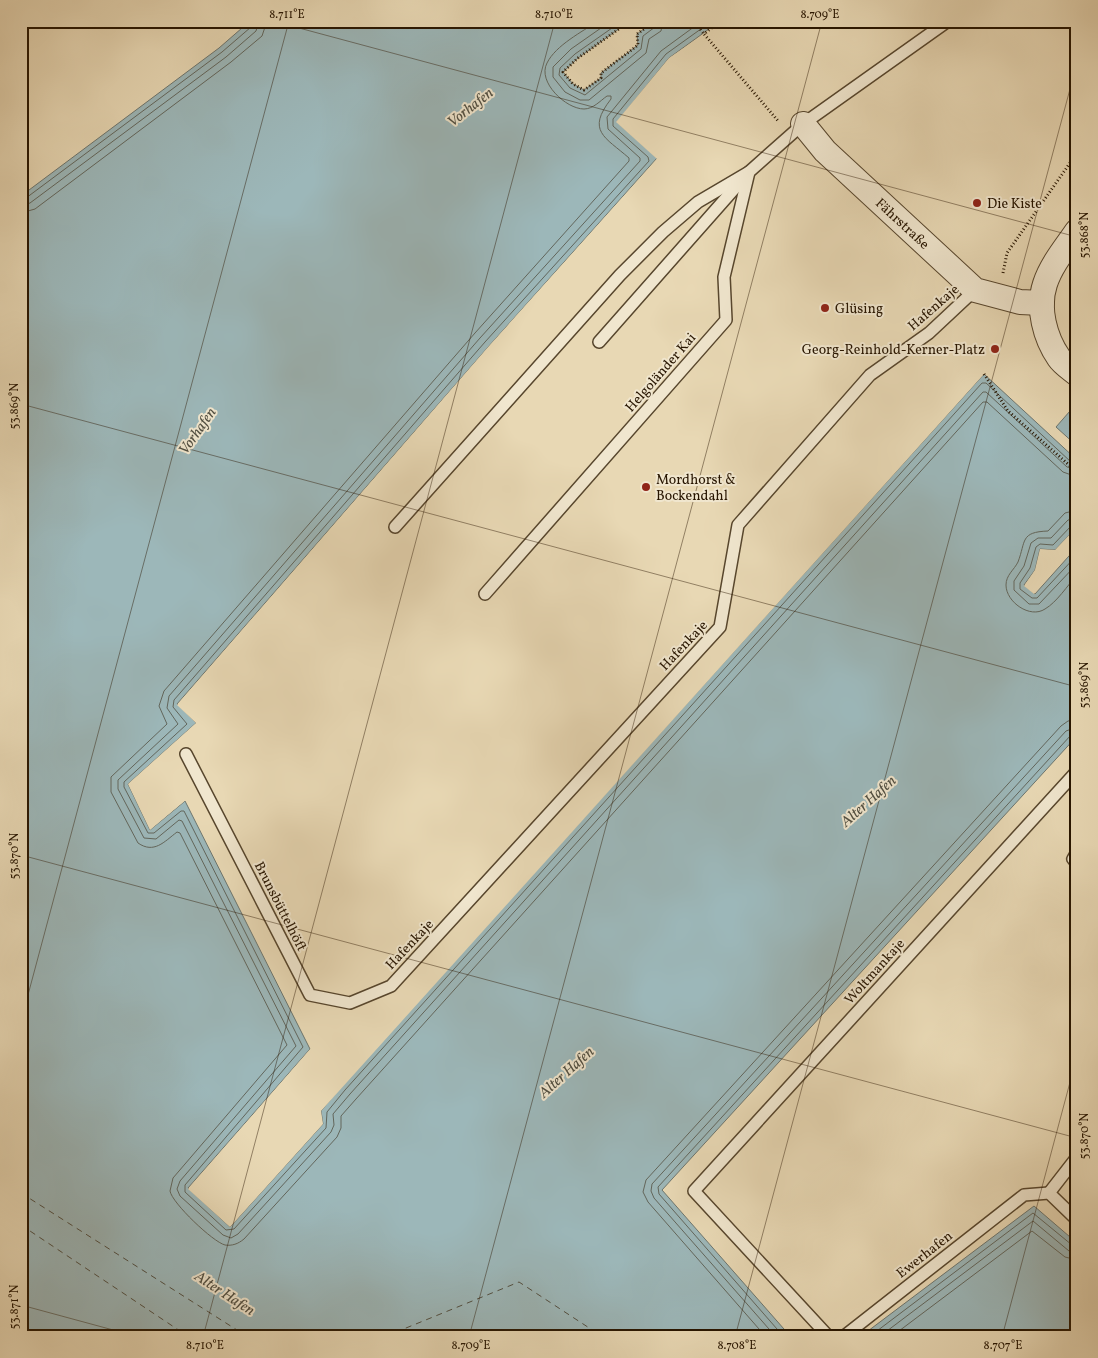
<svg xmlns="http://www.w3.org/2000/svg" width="1098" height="1358" font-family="Vollkorn,serif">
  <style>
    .water { fill: #9cb7b9; stroke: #6d766f }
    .pier { fill: #e8d8b4 }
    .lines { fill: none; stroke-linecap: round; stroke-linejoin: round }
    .shore { stroke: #62665c; stroke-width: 1 }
    .ferry { stroke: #504e41; stroke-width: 1; stroke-dasharray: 6 5; stroke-linecap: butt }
    .service-casing { stroke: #57462d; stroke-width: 14 }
    .minor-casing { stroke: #57462d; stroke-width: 26 }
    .path { stroke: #271500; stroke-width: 3; stroke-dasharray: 1 2.5; stroke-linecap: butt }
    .service { stroke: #f0e6ce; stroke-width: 11 }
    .minor { stroke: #f0e6ce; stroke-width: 24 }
    .ticks { fill: none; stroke: #271500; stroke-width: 1; stroke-opacity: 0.45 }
    .poi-dot { fill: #8f2418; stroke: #f0e6ce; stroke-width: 2 }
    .labels { text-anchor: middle; stroke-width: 4; stroke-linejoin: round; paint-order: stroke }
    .poi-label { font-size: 14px; fill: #271500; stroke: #f0e6ce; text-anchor: start }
    .street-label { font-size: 14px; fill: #271500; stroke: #f0e6ce }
    .water-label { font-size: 15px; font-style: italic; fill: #504e41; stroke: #f0e6ce }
    .neatline { fill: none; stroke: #271500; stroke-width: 2 }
    .ticks-label { font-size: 12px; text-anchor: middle; fill: #271500 }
  </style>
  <rect width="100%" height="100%" fill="#e8d8b4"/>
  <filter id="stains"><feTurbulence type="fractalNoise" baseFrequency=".004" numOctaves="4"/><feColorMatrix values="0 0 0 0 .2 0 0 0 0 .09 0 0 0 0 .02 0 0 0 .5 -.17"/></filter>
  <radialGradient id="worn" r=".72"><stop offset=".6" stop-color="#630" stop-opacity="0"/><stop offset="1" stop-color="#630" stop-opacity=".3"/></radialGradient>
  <g class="water">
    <path d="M250,21H630L578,58L563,72L573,84L584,90L601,78V73L638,45L637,34L655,21H720L669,58L617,122L657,158L489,346L177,704L196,723L128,784L150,830L185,801L310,1049L188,1188L230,1227L323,1124L321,1111L341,1087L984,374L1077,460V527L1055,550L1040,549L1035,570L1024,585L1035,594L1077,547V736L662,1190L791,1337H21V196L219,48Z"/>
    <path d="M1077,403V446L1056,427Z"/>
    <path d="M1034,1206L1077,1243V1337H860Z"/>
  </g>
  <g class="pier">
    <path d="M704,34L706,36L703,38L671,60L620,122L659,157V160L491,347L180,704L198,721V724L131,785L151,826L183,799H187L150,830L128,784L196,723L177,705L489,346L657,159L616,122L669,58Z"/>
    <path d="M982,373L984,374L321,1111L323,1124L230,1227L188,1189L312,1047V1050L191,1188L230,1223L320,1124L319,1110L340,1085Z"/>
    <path d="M1077,527V531L1057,552H1042L1037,571L1027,585L1034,591L1077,545L1034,594L1024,586L1035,570L1040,549L1055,550Z"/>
  </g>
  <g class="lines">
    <g class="shore">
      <path d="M598,21C582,32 556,45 547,63C537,82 566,109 584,109C593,109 600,101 607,96H611V99C586,131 605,137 629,158V161L475,333L164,691L159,706L167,724L111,777V792L138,843C154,854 164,842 177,832L180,833L287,1045L173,1178L170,1191C172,1203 213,1242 225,1245C232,1246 238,1244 244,1239L337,1137L341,1128V1116L356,1099L983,402H987L1063,472L1077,477"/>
      <path d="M611,21L571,49L553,67V77L565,92L580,100H589L646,53L649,39L661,31L663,21"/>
      <path d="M622,21L575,54L560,68L559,75L570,88L585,95L641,49L643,36L655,27L657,21"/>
      <path d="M702,21L661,51L607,117L608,129L640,158V161L480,338L169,696L167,708L178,724L118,780V789L144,838L156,839L179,820L182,821L296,1046L180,1181L177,1189L180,1196L223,1235L231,1238L238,1234L331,1132L334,1125L333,1114L350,1094L983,392H986L1067,467L1077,469"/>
      <path d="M712,21L666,54L613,119V126L648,157L649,161L485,342L174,700L173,707L187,724L124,782V787L148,833H154L181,811H184L303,1047L185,1185V1192L226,1230L234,1229L326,1128L327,1112L345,1090L982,383H986L1071,462L1077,463"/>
      <path d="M21,200L26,198L222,52L251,27L253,21"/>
      <path d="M21,206L30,203L226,57L256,31L259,21"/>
      <path d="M21,213L35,209L231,62L262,36L267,21"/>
      <path d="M1077,510L1065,513L1048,531C1020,532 1026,541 1018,562C1014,570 1006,575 1006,585C1006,602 1030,619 1045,609C1057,602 1067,586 1077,575"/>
      <path d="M1077,518L1068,520L1051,538H1038L1031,543L1024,566L1014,581V590L1029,604H1039L1077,564"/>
      <path d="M1077,524L1072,525L1053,545L1040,544L1036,547L1030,568L1020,583V589L1032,598H1037L1077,555"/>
      <path d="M766,1337L648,1202L643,1192L646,1180L1061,726L1068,721L1077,720"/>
      <path d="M776,1337L654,1198L651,1191L652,1184L1066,731L1077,727"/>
      <path d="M784,1337L659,1194L658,1187L1071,735L1077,733"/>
      <path d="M869,1337L1033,1213L1072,1245L1077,1246"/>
      <path d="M879,1337L1033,1221L1069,1251L1077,1253"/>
      <path d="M891,1337L1032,1231L1065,1257L1077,1260"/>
    </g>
    <g class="ferry">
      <path d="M21,1193L248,1337"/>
      <path d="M21,1225L189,1337"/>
      <path d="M374,1337L406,1328L519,1282L603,1337"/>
    </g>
    <g class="service-casing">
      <g id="service">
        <path d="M599,342L742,180"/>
        <path d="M395,527L620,275L663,232L698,202L749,172"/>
        <path d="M485,594L726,320L724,277L749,172L803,124L948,21"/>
        <path d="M186,754L310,995L350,1003L391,986L720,627L738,525L870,375L929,333L975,290"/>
        <path d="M1077,852L1073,859L1077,864"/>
        <path d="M1049,1193L1077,1157"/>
        <path d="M829,1337L694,1191L1077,771"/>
        <path d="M843,1337L1024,1195L1049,1193L1077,1220"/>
      </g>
    </g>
    <g class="minor-casing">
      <g id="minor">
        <path id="s1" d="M803,124L825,151L975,290L1020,302L1042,303"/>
        <path d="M1077,231C1066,247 1051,265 1045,284C1037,308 1045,338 1059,358C1063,364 1071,369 1077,374"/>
      </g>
    </g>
    <g class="path">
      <path d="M630,21L578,58L563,72L573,84L584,90L601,78V73L638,45L637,34L655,21"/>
      <path d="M694,21L704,34"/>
      <path d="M720,21L704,34L779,122"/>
      <path d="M1003,273L1007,253L1077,153"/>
      <path d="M984,374L1008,411L1077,472"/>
    </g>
    <use href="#service" class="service"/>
    <use href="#minor" class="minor"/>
  </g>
  <path class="ticks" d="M273,21L1077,237M21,27L23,21M21,404L1077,687M21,855L1077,1138M21,1021L289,21M21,1305L139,1337M203,1337L555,21M469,1337L822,21M735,1337L1077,63M1002,1337L1077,1056"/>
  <g class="poi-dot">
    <circle cx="977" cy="203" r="5"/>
    <circle cx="825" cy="308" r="5"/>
    <circle cx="995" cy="349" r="5"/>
    <circle cx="646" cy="487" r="5"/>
  </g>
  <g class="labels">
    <g class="poi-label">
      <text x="987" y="208">Die Kiste</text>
      <text x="835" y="313">Glüsing</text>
      <text x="985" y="354" text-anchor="end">Georg-Reinhold-Kerner-Platz</text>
      <text x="656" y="484">Mordhorst &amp;<tspan x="656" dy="16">Bockendahl</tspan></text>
    </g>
    <g class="street-label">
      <text dy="5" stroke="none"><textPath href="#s1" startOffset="141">Fährstraße</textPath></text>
      <text transform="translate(933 307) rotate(-41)" y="5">Hafenkaje</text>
      <text transform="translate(660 372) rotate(-49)" y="5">Helgoländer Kai</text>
      <text transform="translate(683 645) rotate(-47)" y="5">Hafenkaje</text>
      <text transform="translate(281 906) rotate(63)" y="5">Brunsbüttelhöft</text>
      <text transform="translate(409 944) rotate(-47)" y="5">Hafenkaje</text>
      <text transform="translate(874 971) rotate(-48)" y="5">Woltmankaje</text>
      <text transform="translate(924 1254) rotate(-38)" y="5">Ewerhafen</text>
    </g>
    <g class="water-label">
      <text transform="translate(470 107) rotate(-38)" y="5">Vorhafen</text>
      <text transform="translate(197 431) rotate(-55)" y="5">Vorhafen</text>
      <text transform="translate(868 801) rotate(-42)" y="5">Alter Hafen</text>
      <text transform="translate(566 1072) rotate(-42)" y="5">Alter Hafen</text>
      <text transform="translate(225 1293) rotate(33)" y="5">Alter Hafen</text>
    </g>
  </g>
  <rect width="1098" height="1358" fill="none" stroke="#e8d8b4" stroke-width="55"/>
  <rect x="28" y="28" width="1042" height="1302" class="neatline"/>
  <g class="ticks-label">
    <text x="287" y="18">8.711°E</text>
    <text x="554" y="18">8.710°E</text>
    <text x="820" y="18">8.709°E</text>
    <text transform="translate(1084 235) rotate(-90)" y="4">53.868°N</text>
    <text transform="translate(14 406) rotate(-90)" y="4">53.869°N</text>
    <text transform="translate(1084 685) rotate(-90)" y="4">53.869°N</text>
    <text transform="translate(14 856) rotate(-90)" y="4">53.870°N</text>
    <text transform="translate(1084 1136) rotate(-90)" y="4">53.870°N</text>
    <text transform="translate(14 1307) rotate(-90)" y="4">53.871°N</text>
    <text x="205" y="1349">8.710°E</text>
    <text x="471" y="1349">8.709°E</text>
    <text x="737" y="1349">8.708°E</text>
    <text x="1003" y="1349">8.707°E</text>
  </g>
  <rect width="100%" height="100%" filter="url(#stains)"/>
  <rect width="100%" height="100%" fill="url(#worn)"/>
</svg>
